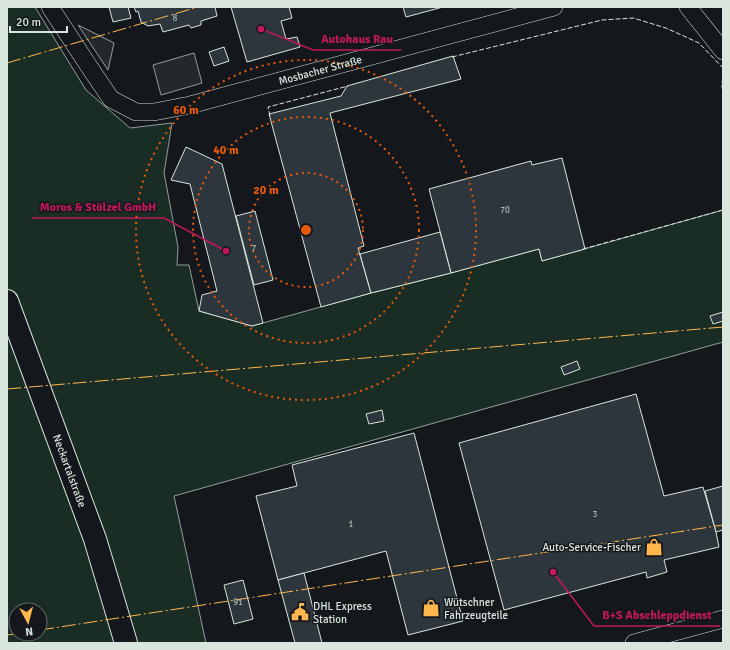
<svg xmlns="http://www.w3.org/2000/svg" width="730" height="650" font-family="Signika,sans-serif">
  <style>
    .green { fill: #1a2d24; stroke: #939e99; fill-rule: evenodd }
    .parking { fill: #24282b; stroke: #939e99 }
    .building { fill: #2c363c; stroke: #d8e6dc }
    .lines { fill: none; stroke-linecap: round; stroke-linejoin: round }
    .street-casing { stroke: #d8e6dc; stroke-width: 18 }
    .primary-casing { stroke: #d8e6dc; stroke-width: 24 }
    .street { stroke: #14181c; stroke-width: 17 }
    .primary { stroke: #14181c; stroke-width: 22 }
    .fence { stroke: #d8e6dc; stroke-width: 1; stroke-dasharray: 5 2; stroke-linecap: butt }
    .power { stroke: #ffb74d; stroke-width: 1; stroke-dasharray: 14 3 2 3; stroke-linecap: butt }
    .ring { fill: none; stroke: #e8590c; stroke-width: 2; stroke-dasharray: 2 4 }
    .labels { text-anchor: middle; stroke-width: 3; stroke-linejoin: round; paint-order: stroke }
    .number-label { font-size: 9px; fill: #adbab4 }
    .street-label { font-size: 11px; fill: #d8e6dc; stroke: #14181c }
    .poi-label { font-size: 11px; fill: #d8e6dc; stroke: #14181c; text-anchor: start }
    .centre { fill: #e8590c; stroke: #14181c; stroke-width: 2 }
    .ring-label { font-size: 12px; text-anchor: middle; font-weight: bold; fill: #e8590c; stroke: #14181c; stroke-width: 3; stroke-linejoin: round; paint-order: stroke }
    .leader { fill: none; stroke: #c2185b; stroke-width: 1.5 }
    .callout-dot { fill: #c2185b; stroke: #14181c; stroke-width: 1.5 }
    .callout-label { font-size: 12px; text-anchor: middle; font-weight: bold; fill: #c2185b; stroke: #14181c; stroke-width: 3; stroke-linejoin: round; paint-order: stroke }
  </style>
  <rect width="100%" height="100%" fill="#14181c"/>
  <path class="green" d="M7,7H35L86,90L130,128L172,123L164,173L178,247L177,265H189L199,311L252,326L371,293L451,273L539,249L542,261L723,210V342L174,496L206,643H7ZM16,610H40V634H16Z"/>
  <g class="parking">
    <path d="M78,25L114,43L108,70Z"/>
    <path d="M194,53L202,83L161,95L153,65Z"/>
  </g>
  <g class="building">
    <path d="M109,7H128L131,18L113,22Z"/>
    <path d="M134,7H215L217,16L201,21V25L191,28L189,25L163,32L160,24L148,26L141,22L138,11L136,12Z"/>
    <path d="M231,7H289L292,18L281,21L286,39L297,37L300,47L247,62Z"/>
    <path d="M403,7H443L406,17Z"/>
    <path d="M224,47L229,61L214,66L209,52Z"/>
    <path d="M453,56L461,79L330,113L364,246L358,248L371,293L321,307L269,114L341,96L347,86Z"/>
    <path d="M186,147L222,164L263,323L252,326L199,311L202,295L217,291L190,184L171,180Z"/>
    <path d="M562,158L585,249L542,261L539,249L451,273L429,189L531,161L532,165Z"/>
    <path d="M255,211L273,280L254,285L236,216Z"/>
    <path d="M440,232L451,273L371,293L360,254Z"/>
    <path d="M723,312V321L713,324L710,316Z"/>
    <path d="M577,361L580,369L564,375L561,367Z"/>
    <path d="M636,394L664,496L703,487L716,532L719,547L664,560L667,572L647,578L646,572L504,610L459,443Z"/>
    <path d="M382,410L384,421L369,424L366,414Z"/>
    <path d="M414,433L463,621L408,635L386,551L278,580L256,496L297,486L292,465Z"/>
    <path d="M723,486V530L716,532L705,491Z"/>
    <path d="M304,573L322,643H295L278,580Z"/>
    <path d="M243,580L253,619L234,624L224,585Z"/>
  </g>
  <g class="lines">
    <g class="street-casing">
      <g id="street">
        <path id="s1" d="M50,7L90,68L111,99L136,112H154L190,105L554,7"/>
        <path d="M688,7L723,51"/>
        <path d="M634,643L723,619"/>
      </g>
    </g>
    <g class="primary-casing">
      <g id="primary">
        <path id="s2" d="M7,301L95,539L126,643"/>
      </g>
    </g>
    <use href="#street" class="street"/>
    <use href="#primary" class="primary"/>
    <g class="fence">
      <path d="M452,57L602,20L633,18L666,28L699,43L723,68L722,87L723,91"/>
      <path d="M270,116L268,107L348,86"/>
      <path d="M583,249L723,210"/>
    </g>
    <g class="power">
      <path d="M7,63L198,7"/>
      <path d="M7,389L723,327"/>
      <path d="M40,630L723,525"/>
      <path d="M7,635L16,634"/>
    </g>
  </g>
  <g class="ring">
    <circle cx="306" cy="230" r="57"/>
    <circle cx="306" cy="230" r="113"/>
    <circle cx="306" cy="230" r="170"/>
  </g>
  <defs>
    <g id="shop-bare" transform="scale(1.38)"><path d="M-5-2.5h2.3a2.7 3.5 0 0 1 5.4 0H5L5.5 6h-11ZM-1.5-2.5h3a1.5 2.3 0 0 0-3 0Z" fill="#ffb74d" stroke="#14181c" stroke-width="2.5" paint-order="stroke"/></g>
    <g id="civic-bare" transform="scale(1.38)"><path d="M-.6-6.5H3V-4.5H.6V-3L4-1V1h2V6H-6V1h2V-1L-.6-3ZM-1.2 2.5V6h2.4V2.5Z" fill="#ffb74d" stroke="#14181c" stroke-width="2.5" paint-order="stroke"/></g>
  </defs>
  <g fill-rule="evenodd">
    <use href="#shop-bare" x="654" y="547"/>
    <use href="#shop-bare" x="431" y="608"/>
    <use href="#civic-bare" x="300" y="612"/>
  </g>
  <g class="labels">
    <g class="number-label">
      <text x="175" y="21">8</text>
      <text x="505" y="213">70</text>
      <text x="254" y="251">7</text>
      <text x="595" y="517">3</text>
      <text x="351" y="527">1</text>
      <text x="238" y="605">91</text>
    </g>
    <g class="street-label">
      <text dy="4" stroke="none"><textPath href="#s1" startOffset="328">Mosbacher Straße</textPath></text>
      <text dy="4" stroke="none"><textPath href="#s2" startOffset="181">Neckartalstraße</textPath></text>
    </g>
    <g class="poi-label">
      <text x="641" y="551" text-anchor="end">Auto-Service-Fischer</text>
      <text x="444" y="606">Wütschner<tspan x="444" dy="13">Fahrzeugteile</tspan></text>
      <text x="313" y="610">DHL Express<tspan x="313" dy="13">Station</tspan></text>
    </g>
  </g>
  <circle cx="306" cy="230" r="6" class="centre"/>
  <g class="ring-label">
    <text x="186" y="114">60 m</text>
    <text x="226" y="154">40 m</text>
    <text x="266" y="194">20 m</text>
  </g>
  <path class="leader" d="M261 29L313 50H401M226 251L164 218H32M553 572L594 626H720"/>
  <g class="callout-dot">
    <circle cx="261" cy="29" r="4"/>
    <circle cx="226" cy="251" r="4"/>
    <circle cx="553" cy="572" r="4"/>
  </g>
  <g class="callout-label">
    <text x="357" y="43">Autohaus Rau</text>
    <text x="98" y="211">Moros &amp; Stölzel GmbH</text>
    <text x="657" y="619">B+S Abschleppdienst</text>
  </g>
  <rect width="730" height="650" fill="none" stroke="#d8e6dc" stroke-width="16"/>
  <g transform="translate(28 622) rotate(173)"><circle r="19" fill="#14181c" stroke="#626a69"/>
  <path d="M0-3L7 15L0 10L-7 15Z" fill="#ffb74d"/>
  <text y="-6" font-size="11" font-weight="bold" text-anchor="middle" fill="#d8e6dc">N</text>
  </g>
  <path d="M10 26v6h57v-6" fill="none" stroke="#d8e6dc" stroke-width="2"/>
  <text x="16" y="26" font-size="12" fill="#d8e6dc" stroke="#14181c" stroke-width="3" paint-order="stroke">20 m</text>
</svg>
